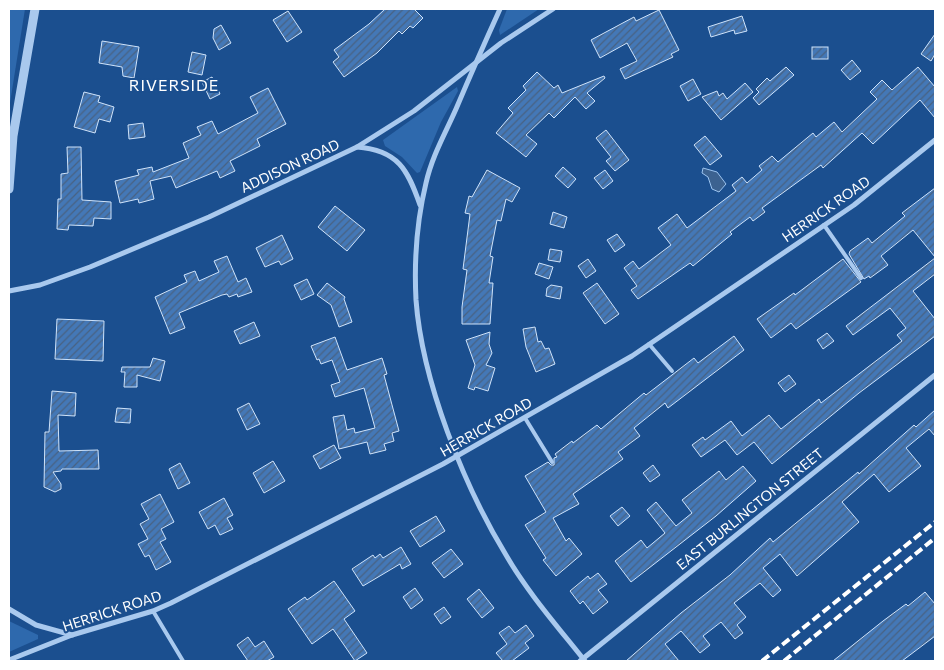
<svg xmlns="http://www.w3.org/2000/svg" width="944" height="670" font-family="Commissioner,sans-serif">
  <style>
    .park { fill: #2e69ad }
    .water { fill: #3c6290; stroke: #9cc4f0 }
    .building { fill: url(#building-hatch); stroke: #cfe3fa }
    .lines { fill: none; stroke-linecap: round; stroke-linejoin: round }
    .service { stroke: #a9c9ee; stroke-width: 4 }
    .minor { stroke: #a9c9ee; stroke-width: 5 }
    .tertiary { stroke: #a9c9ee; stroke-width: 9 }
    .rail { stroke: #fff; stroke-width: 4; stroke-dasharray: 9 4; stroke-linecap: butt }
    .labels { text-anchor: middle; stroke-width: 4; stroke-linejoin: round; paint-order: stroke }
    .street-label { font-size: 14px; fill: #fff; stroke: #1b4f8f }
    .quarter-label { font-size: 16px; letter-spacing: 1px; fill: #fff; stroke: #1b4f8f }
  </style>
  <defs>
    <pattern id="building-hatch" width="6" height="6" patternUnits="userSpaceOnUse" patternTransform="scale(1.25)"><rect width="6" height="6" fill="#4478b7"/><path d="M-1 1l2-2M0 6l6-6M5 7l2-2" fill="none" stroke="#486282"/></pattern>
  </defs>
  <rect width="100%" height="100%" fill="#1b4f8f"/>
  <g class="park">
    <path d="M9,9H25L9,109Z"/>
    <path d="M507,9H539L500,35L499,30Z"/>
    <path d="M457,87L458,91L441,122L420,172L417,173L402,157L385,146L383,140Z"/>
    <path d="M9,621L38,635V639L9,652Z"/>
  </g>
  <path class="water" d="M703,168L717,172L726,184L719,192L712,189L708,177L702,173Z"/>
  <g class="building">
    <path d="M385,9H414L423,18L413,28L410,26L402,34L399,31L377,53L344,77L333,62L339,57L334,50L369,24Z"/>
    <path d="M659,10L679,50L671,54L673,57L625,79L620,69L637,61L627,43L600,58L591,40L634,17L636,21Z"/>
    <path d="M288,11L302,32L287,42L273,20Z"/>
    <path d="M742,16L747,31L735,34L734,30L711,37L708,27Z"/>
    <path d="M221,25L231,43L219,50L213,38L214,29Z"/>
    <path d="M935,34V54L931,61L921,54Z"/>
    <path d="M102,41L139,47L134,78L123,76L122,67L99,63Z"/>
    <rect x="812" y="47" width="16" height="12"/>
    <path d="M192,52L206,55L202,75L188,72Z"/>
    <path d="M852,60L861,71L850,80L841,70Z"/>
    <path d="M786,67L794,75L759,105L753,98L759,92L756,89L767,78L770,81Z"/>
    <path d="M918,67L935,87V118L920,100L873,144L862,133L823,168L821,165L762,208L765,212L753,221L750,217L730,232L732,234L693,266L690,263L638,299L631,290L637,286L624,268L633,261L639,269L671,245L658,228L677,214L687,228L736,191L732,185L742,177L747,183L762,170L759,166L772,156L778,162L813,133L816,137L834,122L842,132L877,99L870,92L882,80L892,90Z"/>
    <path d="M537,72L554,88L558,85L562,93L604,76L605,78L587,93L595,101L586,109L575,97L554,118L549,113L526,135L537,144L526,157L496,133L513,113L508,108L526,90L523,86Z"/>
    <path d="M212,77L220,94L210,99L202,82Z"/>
    <path d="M693,79L701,94L688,101L680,86Z"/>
    <path d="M745,83L753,92L721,120L702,97L717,91L719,96L723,93L727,99Z"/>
    <path d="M268,88L286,124L257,139L260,146L230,161L235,171L220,178L217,171L176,188L171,176L150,181L154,199L139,203L138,199L120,203L115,181L139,175L137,170L152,167L153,172L189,158L183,143L201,135L197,127L212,121L218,134L258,113L250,97Z"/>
    <path d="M84,92L100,96L98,102L114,107L110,122L99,119L95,133L74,127Z"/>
    <path d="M143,123L145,137L129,139L128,125Z"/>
    <path d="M606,130L629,160L615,171L606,161L611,157L596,138Z"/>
    <path d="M705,136L722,156L710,165L694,145Z"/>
    <path d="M67,147H81L82,200L111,202V219L94,218L93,226L69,225L68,230L57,229L58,199H61V174L68,173Z"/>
    <path d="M563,167L576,179L568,188L555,176Z"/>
    <path d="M487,170L520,188L512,202L506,199L501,221L497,220L490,256L493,257L489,283H493L490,324H462V307L467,270L463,269L470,214L465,213L469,196L472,197Z"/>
    <path d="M605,170L613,181L603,189L594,178Z"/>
    <path d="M935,188V257L913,230L881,256L888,265L870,278L869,276L864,279L849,254L850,251L868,238L872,243L905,216L902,213Z"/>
    <path d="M335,206L365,230L347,251L318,227Z"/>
    <path d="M553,212L567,217L564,228L550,224Z"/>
    <path d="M617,234L625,245L615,252L607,240Z"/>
    <path d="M282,235L293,259L281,265L279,261L265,267L256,248Z"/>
    <path d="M550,249L562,251L560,262L548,260Z"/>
    <path d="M227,256L238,282L246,278L252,292L238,297L237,294L229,297L227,294L222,295L179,313L185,328L170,334L155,297L187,282L184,275L195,271L199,281L219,272L214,261Z"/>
    <path d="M935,258V274L913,291L935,319V336L859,393L772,464L754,442L737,455L725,440L701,457L692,445L703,437L705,440L731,421L742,436L769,415L781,429L819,399L821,403L902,341L897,335L906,328L890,308L853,335L846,326Z"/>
    <path d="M588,259L596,271L586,278L578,266Z"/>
    <path d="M843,259L861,282L796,329L791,323L771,338L757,319L794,293L795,295Z"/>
    <path d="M539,263L553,267L549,279L535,274Z"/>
    <path d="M307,279L314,294L301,300L294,285Z"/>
    <path d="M327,283L345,297L344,299L352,322L339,327L331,305L317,295Z"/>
    <path d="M597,283L619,314L605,324L583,293Z"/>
    <path d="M551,285L562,287L560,299L546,296L547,288Z"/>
    <path d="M57,319L104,321L103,361L55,359Z"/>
    <path d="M254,322L260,336L240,344L234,331Z"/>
    <path d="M535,327L538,342L541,341L545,349L549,348L555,364L536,372L526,347L523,329Z"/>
    <path d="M490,332L489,344L492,353L486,365L495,368L488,391L475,387L474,390L468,388L475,365L466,340Z"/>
    <path d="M827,333L834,341L823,349L817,340Z"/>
    <path d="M734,336L744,350L668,408L665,403L634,428L640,436L618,452L623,459L573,494L579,504L553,518L566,541L569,538L582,554L556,576L543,560L546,558L525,525L546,512L525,476L548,462L551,465H554V458L557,457L555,454L572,441L573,443L597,425L601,429L644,393L646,395L694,358L698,363Z"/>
    <path d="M335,337L347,370L382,358L387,374L384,375L399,431L392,433L394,441L384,444L386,450L370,454L367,442L339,449L333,417L344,415L347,430L354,428L355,433L375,428L364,388L335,397L331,385L340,382L332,360L321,364L319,359L317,360L311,346Z"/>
    <path d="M153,358L165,361L160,381L137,375V387H124L125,372H121L122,367H150Z"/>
    <path d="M789,375L796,384L785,392L778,383Z"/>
    <path d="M52,391L76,393L75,416L58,415L59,451L98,450L99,469H62L61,471L53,472L61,484V489L55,492L44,487L45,432H49Z"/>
    <path d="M249,403L260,424L247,430L237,409Z"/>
    <path d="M117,408L131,409L130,423L115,422Z"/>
    <path d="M935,410V436L929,429L906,448L921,466L889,492L874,474L842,502L859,522L797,576L780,554L763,568L781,590L773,597L760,583L734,603L746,617L737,625L743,633L735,639L721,622L703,636L710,645L700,653L681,631L665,644L679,661H626L681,613L730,575L770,538L773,542L858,472L859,474L914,425L916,427Z"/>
    <path d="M334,445L341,458L320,469L313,456Z"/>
    <path d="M273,461L285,481L264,493L253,473Z"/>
    <path d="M180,463L190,483L178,489L169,469Z"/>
    <path d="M653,465L660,475L650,482L643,473Z"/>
    <path d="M743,466L756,481L716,516L631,582L615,561L641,540L647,548L665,533L647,510L656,502L676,526L692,513L682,500L719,471L726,480Z"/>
    <path d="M160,494L174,522L161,529L166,539L160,542L171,562L156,570L149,555L145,557L138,544L148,539L140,524L149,519L141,504Z"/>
    <path d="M224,498L233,515L227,518L233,529L220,535L215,525L208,529L199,512Z"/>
    <path d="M622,507L630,516L618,526L610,516Z"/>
    <path d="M436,516L445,531L420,547L410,531Z"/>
    <path d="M401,547L411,564L402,569L400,564L363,586L352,569L373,555L375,558L380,554L383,558Z"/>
    <path d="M451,549L463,564L444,578L432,563Z"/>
    <path d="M598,573L607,584L598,590L608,602L593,614L583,601L580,604L570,591L588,576L590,579Z"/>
    <path d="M334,581L355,611L344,619L367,653L355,661L333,629L312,644L288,609L305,597L307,600Z"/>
    <path d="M415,588L423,600L411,609L403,597Z"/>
    <path d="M479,589L494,608L482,618L467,599Z"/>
    <path d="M925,592L935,604V636L902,661H833L883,621L906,604L908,606Z"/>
    <path d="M444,607L451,617L441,624L434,614Z"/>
    <path d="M526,625L534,636L525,643L529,648L512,661H503L496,653L507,644L499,633L509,626L515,633Z"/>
    <path d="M248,637L255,647L264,641L274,657L267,661H248L237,645Z"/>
  </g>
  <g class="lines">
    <g class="service">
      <path d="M824,225L861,278"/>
      <path d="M649,344L672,371"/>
      <path d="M525,418L552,462"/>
      <path d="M153,611L183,661"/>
    </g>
    <g class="minor">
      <path d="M500,9C485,42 470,76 456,109C445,134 432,156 426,183C417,220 414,261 416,300C422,381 464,486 506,555C528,593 558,627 585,661"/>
      <path d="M357,147C398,150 408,170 420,205"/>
      <path d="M9,291L40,285L90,267L209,217L357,147L414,111L501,43L553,9"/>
      <path d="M9,609L36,625L72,635"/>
      <path d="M9,660L72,635L153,611L171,603L443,464L632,356L854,205L935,140"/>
      <path d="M580,661L935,375"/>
    </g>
    <path class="tertiary" d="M9,189L13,136L35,9"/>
    <g class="rail">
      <path d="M762,661L935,522"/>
      <path d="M784,661L935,538"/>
    </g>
  </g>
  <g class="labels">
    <g class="street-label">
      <text transform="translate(290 166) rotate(-25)" y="5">ADDISON ROAD</text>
      <text transform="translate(826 209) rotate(-35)" y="5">HERRICK ROAD</text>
      <text transform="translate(486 427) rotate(-30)" y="5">HERRICK ROAD</text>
      <text transform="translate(750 509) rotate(-39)" y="5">EAST BURLINGTON STREET</text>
      <text transform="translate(112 611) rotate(-18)" y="5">HERRICK ROAD</text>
    </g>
    <g class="quarter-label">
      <text x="174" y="91">RIVERSIDE</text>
    </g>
  </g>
  <rect width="944" height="670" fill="none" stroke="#ffffff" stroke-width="20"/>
</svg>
